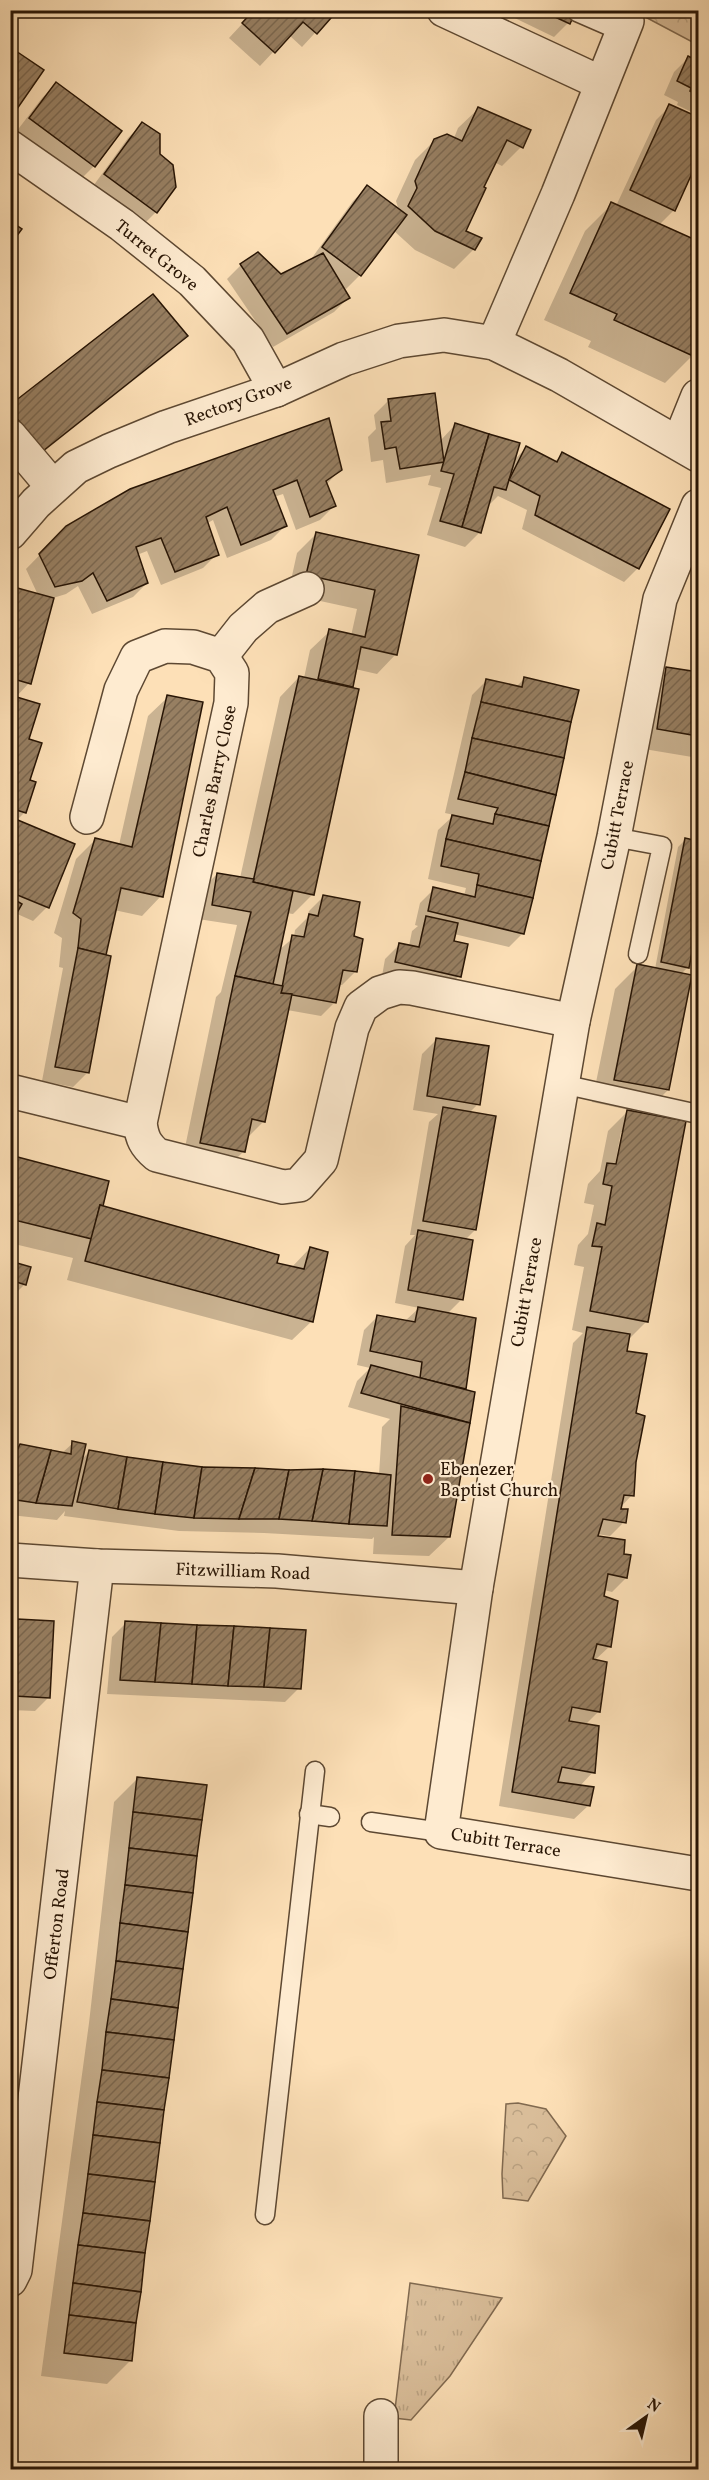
<svg xmlns="http://www.w3.org/2000/svg" width="709" height="2480" font-family="Vollkorn,serif">
  <style>
    .grass { fill: url(#grass-tufts); stroke: #80694f; stroke-width: 1.5 }
    .park { fill: url(#park-crowns); stroke: #80694f; stroke-width: 1.5 }
    .shadow { fill: #0003; fill-rule: evenodd }
    .building { fill: url(#building-hatch); stroke: #281505; stroke-width: 1.5 }
    .lines { fill: none; stroke-linecap: round; stroke-linejoin: round }
    .service-casing { stroke: #5d4832; stroke-width: 21 }
    .minor-casing { stroke: #5d4832; stroke-width: 36 }
    .service { stroke: #feebd0; stroke-width: 18 }
    .minor { stroke: #feebd0; stroke-width: 33 }
    .poi-dot { fill: #8f2418; stroke: #feebd0; stroke-width: 2 }
    .labels { text-anchor: middle; stroke-width: 4.5; stroke-linejoin: round; paint-order: stroke }
    .street-label { font-size: 18px; fill: #281505; stroke: #feebd0 }
    .poi-label { font-size: 18px; fill: #281505; stroke: #feebd0; text-anchor: start }
  </style>
  <defs>
    <pattern id="grass-tufts" width="24" height="20" patternUnits="userSpaceOnUse" patternTransform="scale(1.5)"><rect width="24" height="20" fill="#d9bd99"/><path d="M3 7l-1-3M5 7V3M7 7l1-3M15 17l-1-3M17 17v-4M19 17l1-3" fill="none" stroke="#baa282"/></pattern>
    <pattern id="park-crowns" width="20" height="18" patternUnits="userSpaceOnUse" patternTransform="scale(1.5)"><rect width="20" height="18" fill="#d9bd99"/><path d="M2 6a3 3 0 1 1 6 0M12 15a3 3 0 1 1 6 0" fill="none" stroke="#baa282"/></pattern>
    <pattern id="building-hatch" width="6" height="6" patternUnits="userSpaceOnUse" patternTransform="scale(1.5)"><rect width="6" height="6" fill="#977f62"/><path d="M-1 1l2-2M0 6l6-6M5 7l2-2" fill="none" stroke="#7b674f"/></pattern>
  </defs>
  <rect width="100%" height="100%" fill="#fde0b7"/>
  <filter id="stains"><feTurbulence type="fractalNoise" baseFrequency=".00333" numOctaves="4"/><feColorMatrix values="0 0 0 0 .2 0 0 0 0 .09 0 0 0 0 .02 0 0 0 .5 -.17"/></filter>
  <radialGradient id="worn" r=".72"><stop offset=".6" stop-color="#630" stop-opacity="0"/><stop offset="1" stop-color="#630" stop-opacity=".3"/></radialGradient>
  <path class="grass" d="M410,2283L502,2298L450,2376L411,2420L394,2418Z"/>
  <g class="park">
    <path d="M634,11H698V45Z"/>
    <path d="M518,2103L546,2109L566,2136L528,2201L503,2198L502,2174L506,2104Z"/>
  </g>
  <g class="shadow">
    <path d="M196,10H208L202,16Z"/>
    <path d="M255,10H336L302,47L289,35L260,66L229,38Z"/>
    <path d="M498,10H574L568,23L554,37Z"/>
    <path d="M10,49L16,108L10,114Z"/>
    <path d="M688,58L698,63V115L677,105L678,102L664,95L674,72Z"/>
    <path d="M56,84L94,166L80,180L16,132L42,98Z"/>
    <path d="M670,106L698,119V157L674,210L659,225L698,243V341L692,356L665,383L588,347L591,341L544,320L585,231L612,204L616,206L656,120Z"/>
    <path d="M478,109L521,147L502,166L494,162L464,231L474,249L454,269L415,250L393,230L360,275L346,289L341,286L348,298L334,312L273,347L227,279L241,265L281,276L309,262L353,201L367,187L399,211L396,201L415,160L435,140L454,138L458,128Z"/>
    <path d="M142,124L158,155L156,212L142,226L91,189L128,138Z"/>
    <path d="M186,336L172,350L28,464L10,441V407Z"/>
    <path d="M388,401L440,441L455,425L513,461L526,448L554,462L563,454L638,568L624,582L522,529L527,510L498,496L490,504L488,503L480,532L465,547L427,535L441,488L428,485L431,475L386,483L383,460L371,462L368,437L376,429L374,415Z"/>
    <path d="M340,470L326,485L334,506L320,520L296,530L283,494L274,497L285,526L271,540L227,558L213,520L206,524L217,554L203,568L161,585L147,551L137,555L147,583L133,597L92,614L78,586L66,594L53,598L29,683L15,698L27,740L29,781L25,812L16,821L47,907L33,921L15,913L10,919V588L38,595L26,569L67,527Z"/>
    <path d="M316,534L417,556L396,654L377,674L355,669L312,895L293,914L286,913L278,951L294,937L295,930L307,918L309,911L323,897L352,937L356,971L342,985H338L335,1002L321,1016L287,1010L264,1121L246,1139L243,1152L224,1171L182,1162L216,997L221,992L237,925L198,919L203,888L217,874L240,878L280,697L299,677L304,678L310,650L330,631L351,636L357,609L288,594L297,553Z"/>
    <path d="M667,669L698,674V758L638,748L647,688Z"/>
    <path d="M524,679L523,933L509,947L454,934L453,943L459,976L445,990L382,976L385,959L399,945L409,946L412,931L418,926L415,925L420,903L434,889L464,896L466,888L428,879L438,830L454,815L445,813L472,695L487,680L516,687Z"/>
    <path d="M168,697L161,896L142,916L114,910L104,954L87,1073L73,1087L42,1081L63,968L59,967L62,938L54,933L76,859L96,839L119,845L148,716Z"/>
    <path d="M685,840L698,842V913L688,967L681,974L668,1090L643,1115L646,1322L627,1341L625,1353L635,1414L632,1495L618,1510L624,1522L610,1536L597,1534V1538L623,1555L626,1578L612,1592L604,1590L602,1597L610,1646L594,1661L599,1711L585,1725L593,1772L579,1787L589,1805L574,1819L499,1806L573,1343L583,1333L572,1330L584,1267L574,1265L578,1245L588,1234L594,1205L584,1203L588,1184L600,1171L608,1131L629,1110L592,1102L615,989L638,966L655,969L678,847ZM621,1132H624L617,1172L614,1171Z"/>
    <path d="M436,1040L478,1104L469,1113L475,1230L465,1240L462,1299L447,1314L474,1319L464,1391L474,1393L449,1537L429,1556L373,1554L374,1537L372,1539L264,1533L179,1531L64,1516L65,1511L57,1520L10,1515V1455L20,1445L62,1453L73,1443L81,1460L90,1451L202,1468L323,1470L379,1475L382,1427L390,1419L348,1407L357,1381L370,1368L357,1365L364,1330L378,1316L405,1321L419,1308L395,1303L405,1246L415,1235H410L429,1122L438,1114L413,1110L422,1054Z"/>
    <path d="M10,1157L102,1207L276,1264L291,1268L310,1248L312,1321L292,1340L67,1280L73,1258L10,1243Z"/>
    <path d="M10,1262L25,1284L11,1298H10Z"/>
    <path d="M10,1620L49,1697L35,1711L10,1710Z"/>
    <path d="M126,1623L299,1688L285,1702L107,1694L112,1637Z"/>
    <path d="M137,1779L130,2361L107,2384L41,2376L89,2023L114,1802Z"/>
  </g>
  <g class="building">
    <path d="M254,10H338L317,34L303,22L275,53L242,23Z"/>
    <path d="M540,10H576L570,24Z"/>
    <path d="M10,47L44,70L17,109L10,104Z"/>
    <path d="M688,56L698,61V95L690,91L691,88L677,81Z"/>
    <path d="M56,82L122,131L95,167L29,118Z"/>
    <path d="M669,104L698,117V160L675,211L630,190Z"/>
    <path d="M478,107L531,130L523,148L507,140L484,187L486,188L466,231L482,238L475,250L435,231L408,206L417,188L415,181L434,139L447,134L462,141Z"/>
    <path d="M142,122L160,134V154L173,165L176,187L157,213L104,174Z"/>
    <path d="M367,185L407,215L361,276L322,247Z"/>
    <path d="M611,202L698,241V344L693,356L614,320L617,314L570,293Z"/>
    <path d="M10,221L22,229L10,245Z"/>
    <path d="M258,252L281,274L323,253L350,298L287,334L240,264Z"/>
    <path d="M153,294L188,336L43,451L10,410V405Z"/>
    <path d="M435,393L444,462L400,469L396,447L385,449L381,422L391,421L388,399Z"/>
    <path d="M329,418L342,470L326,481L336,506L310,517L297,480L273,490L287,526L241,545L227,507L206,517L219,555L175,572L161,538L136,547L148,583L107,601L93,573L82,581L55,587L39,554L66,526L130,489Z"/>
    <path d="M455,423L489,434L462,527L440,521L454,474L441,471Z"/>
    <path d="M489,434L520,443L506,490L494,487L481,533L462,527Z"/>
    <path d="M526,446L557,462L562,452L670,509L639,569L535,515L540,496L509,480Z"/>
    <path d="M316,532L419,555L397,655L361,647L353,687L318,679L329,629L365,637L375,590L306,575Z"/>
    <path d="M10,586L54,598L31,684L10,678Z"/>
    <path d="M666,667L698,672V736L657,729Z"/>
    <path d="M299,676L359,689L314,895L253,882Z"/>
    <path d="M524,677L579,690L571,722L481,702L486,679L522,687Z"/>
    <path d="M10,695L40,704L29,739L42,743L30,780L36,782L26,813L10,808Z"/>
    <path d="M167,695L203,702L163,897L121,888L106,955L78,948L81,919L73,913L95,838L132,847Z"/>
    <path d="M481,702L571,722L564,758L472,738Z"/>
    <path d="M472,738L564,758L556,795L465,772Z"/>
    <path d="M465,772L556,795L549,826L495,814L498,808L458,799Z"/>
    <path d="M495,814L549,826L541,861L446,839L452,815L493,824Z"/>
    <path d="M13,818L75,844L49,908L10,892V825Z"/>
    <path d="M685,838L698,841V921L689,968L661,962Z"/>
    <path d="M446,839L541,861L533,898L477,885L479,874L441,866Z"/>
    <path d="M217,873L254,879L253,882L293,891L273,984L235,976L251,912L212,905Z"/>
    <path d="M477,885L533,898L524,934L428,911L433,887L475,897Z"/>
    <path d="M323,895L360,902L354,936L363,939L357,972L343,970L336,1003L281,993L292,935L304,937L309,914L318,916Z"/>
    <path d="M10,897L22,904L14,918L10,917Z"/>
    <path d="M426,916L458,923L454,941L468,944L461,977L395,962L399,943L419,947Z"/>
    <path d="M78,948L111,956L89,1073L55,1067Z"/>
    <path d="M637,964L692,975L669,1090L614,1080Z"/>
    <path d="M235,976L283,986L281,993L292,994L265,1122L252,1119L245,1152L200,1143Z"/>
    <path d="M436,1038L489,1046L480,1105L427,1096Z"/>
    <path d="M443,1107L496,1116L476,1230L423,1221Z"/>
    <path d="M627,1110L686,1121L648,1322L590,1311L602,1247L592,1246L597,1223L605,1225L612,1186L603,1184L607,1163L616,1164Z"/>
    <path d="M10,1155L109,1181L103,1206L100,1205L92,1239L10,1219Z"/>
    <path d="M100,1205L279,1255L277,1263L304,1269L310,1247L328,1252L313,1322L85,1261Z"/>
    <path d="M418,1230L473,1240L463,1300L408,1290Z"/>
    <path d="M10,1261L31,1267L26,1285L10,1280Z"/>
    <path d="M418,1307L476,1318L466,1389L420,1378L422,1362L370,1351L377,1315L415,1322Z"/>
    <path d="M587,1327L630,1334L627,1351L647,1354L636,1413L645,1416L636,1462L634,1496L624,1495L621,1509H628L626,1523L603,1519L598,1536L625,1540L624,1554L631,1555L627,1578L608,1574L604,1596L618,1601L611,1647L597,1644L593,1659L607,1662L600,1712L572,1707L569,1721L599,1726L595,1773L562,1767L558,1782L594,1787L590,1806L512,1792Z"/>
    <path d="M371,1365L475,1392L470,1423L361,1393Z"/>
    <path d="M401,1406L470,1423L450,1537L392,1535Z"/>
    <path d="M72,1441L86,1444L72,1506L36,1503L51,1450L71,1454Z"/>
    <path d="M20,1444L51,1450L36,1503L10,1499V1466Z"/>
    <path d="M89,1450L127,1457L118,1509L77,1502Z"/>
    <path d="M127,1457L163,1462L155,1514L118,1509Z"/>
    <path d="M163,1462L202,1467L194,1518L155,1514Z"/>
    <path d="M202,1467L255,1468L239,1519L194,1518Z"/>
    <path d="M255,1468L289,1470L279,1519H239Z"/>
    <path d="M323,1469L355,1471L349,1524L312,1521Z"/>
    <path d="M323,1469L312,1521L279,1519L289,1470Z"/>
    <path d="M355,1471L391,1475L387,1526L349,1524Z"/>
    <path d="M10,1619H17L14,1696H10Z"/>
    <path d="M17,1619L54,1621L50,1698L14,1696Z"/>
    <path d="M125,1621L161,1623L155,1682L120,1680Z"/>
    <path d="M161,1623L197,1625L192,1684L155,1682Z"/>
    <path d="M197,1625L234,1626L228,1686L192,1684Z"/>
    <path d="M234,1626L270,1628L264,1687L228,1686Z"/>
    <path d="M270,1628L306,1630L301,1689L264,1687Z"/>
    <path d="M137,1777L207,1785L202,1820L133,1812Z"/>
    <path d="M10,1810L17,1811L11,1847H10Z"/>
    <path d="M133,1812L202,1820L197,1856L129,1848Z"/>
    <path d="M129,1848L197,1856L193,1893L125,1885Z"/>
    <path d="M125,1885L193,1893L188,1932L120,1923Z"/>
    <path d="M120,1923L188,1932L183,1969L116,1961Z"/>
    <path d="M116,1961L183,1969L178,2008L111,1999Z"/>
    <path d="M111,1999L178,2008L174,2040L106,2032Z"/>
    <path d="M106,2032L174,2040L169,2078L102,2070Z"/>
    <path d="M102,2070L169,2078L164,2110L97,2102Z"/>
    <path d="M97,2102L164,2110L160,2143L93,2135Z"/>
    <path d="M93,2135L160,2143L155,2182L88,2174Z"/>
    <path d="M88,2174L155,2182L150,2221L83,2213Z"/>
    <path d="M83,2213L150,2221L145,2253L78,2245Z"/>
    <path d="M78,2245L145,2253L141,2292L73,2283Z"/>
    <path d="M73,2283L141,2292L136,2323L69,2315Z"/>
    <path d="M69,2315L136,2323L132,2361L64,2353Z"/>
  </g>
  <g class="lines">
    <g class="service-casing">
      <g id="service">
        <path d="M577,12L623,32"/>
        <path d="M614,837L662,846L638,954"/>
        <path d="M562,1084L698,1114"/>
        <path d="M309,1814L330,1817"/>
        <path d="M371,1822L441,1832"/>
        <path d="M265,2215L315,1771"/>
      </g>
    </g>
    <g class="minor-casing">
      <g id="minor">
        <path d="M444,10L601,83"/>
        <path d="M10,147L122,225L192,281L248,340L276,390"/>
        <path d="M494,343L558,194L627,21"/>
        <path d="M10,436L53,487"/>
        <path d="M679,443L698,396"/>
        <path d="M698,506L660,599L614,837L573,1021L476,1588L441,1832L698,1874"/>
        <path d="M10,533L36,503L76,467L109,451L167,427L276,390L344,359L399,341L444,335L494,343L559,375L698,455"/>
        <path d="M221,656L243,628L267,607L307,589"/>
        <path d="M87,817L121,690L137,657L165,646L193,647L221,656L232,673L231,703L140,1123C142,1138 145,1145 157,1155L283,1187L299,1185L321,1160L352,1028L361,1007L380,993L399,987L412,988L573,1021"/>
        <path d="M10,1091L140,1123"/>
        <path d="M10,1560L97,1566L277,1571L476,1588"/>
        <path d="M10,2280L15,2270L97,1566"/>
        <path d="M381,2470V2416"/>
      </g>
    </g>
    <use href="#service" class="service"/>
    <use href="#minor" class="minor"/>
  </g>
  <circle class="poi-dot" cx="428" cy="1479" r="6"/>
  <g class="labels">
    <g class="street-label">
      <text transform="translate(157 255) rotate(39)" y="6">Turret Grove</text>
      <text transform="translate(238 401) rotate(-20)" y="6">Rectory Grove</text>
      <text transform="translate(214 781) rotate(-78)" y="6">Charles Barry Close</text>
      <text transform="translate(617 815) rotate(-79)" y="6">Cubitt Terrace</text>
      <text transform="translate(526 1292) rotate(-80)" y="6">Cubitt Terrace</text>
      <text transform="translate(243 1571) rotate(2)" y="6">Fitzwilliam Road</text>
      <text transform="translate(506 1842) rotate(9)" y="6">Cubitt Terrace</text>
      <text transform="translate(56 1924) rotate(-83)" y="6">Offerton Road</text>
    </g>
    <g class="poi-label">
      <text x="440" y="1475">Ebenezer<tspan x="440" dy="21">Baptist Church</tspan></text>
    </g>
  </g>
  <rect width="709" height="2480" fill="none" stroke="#fde0b7" stroke-width="36"/>
  <rect x="12" y="12" width="685" height="2456" fill="none" stroke="#281505" stroke-width="3"/>
  <rect x="18" y="18" width="673" height="2444" fill="none" stroke="#281505" stroke-width="1.5"/>
  <g transform="translate(646 2417) rotate(34)" stroke="#feebd0" stroke-width="4.5" paint-order="stroke">
  <path d="M0-4.5L10 22L0 15L-10 22Z" fill="#281505"/>
  <text y="-9" font-size="16" font-weight="bold" text-anchor="middle" fill="#281505">N</text>
  </g>
  <rect width="100%" height="100%" filter="url(#stains)"/>
  <rect width="100%" height="100%" fill="url(#worn)"/>
</svg>
